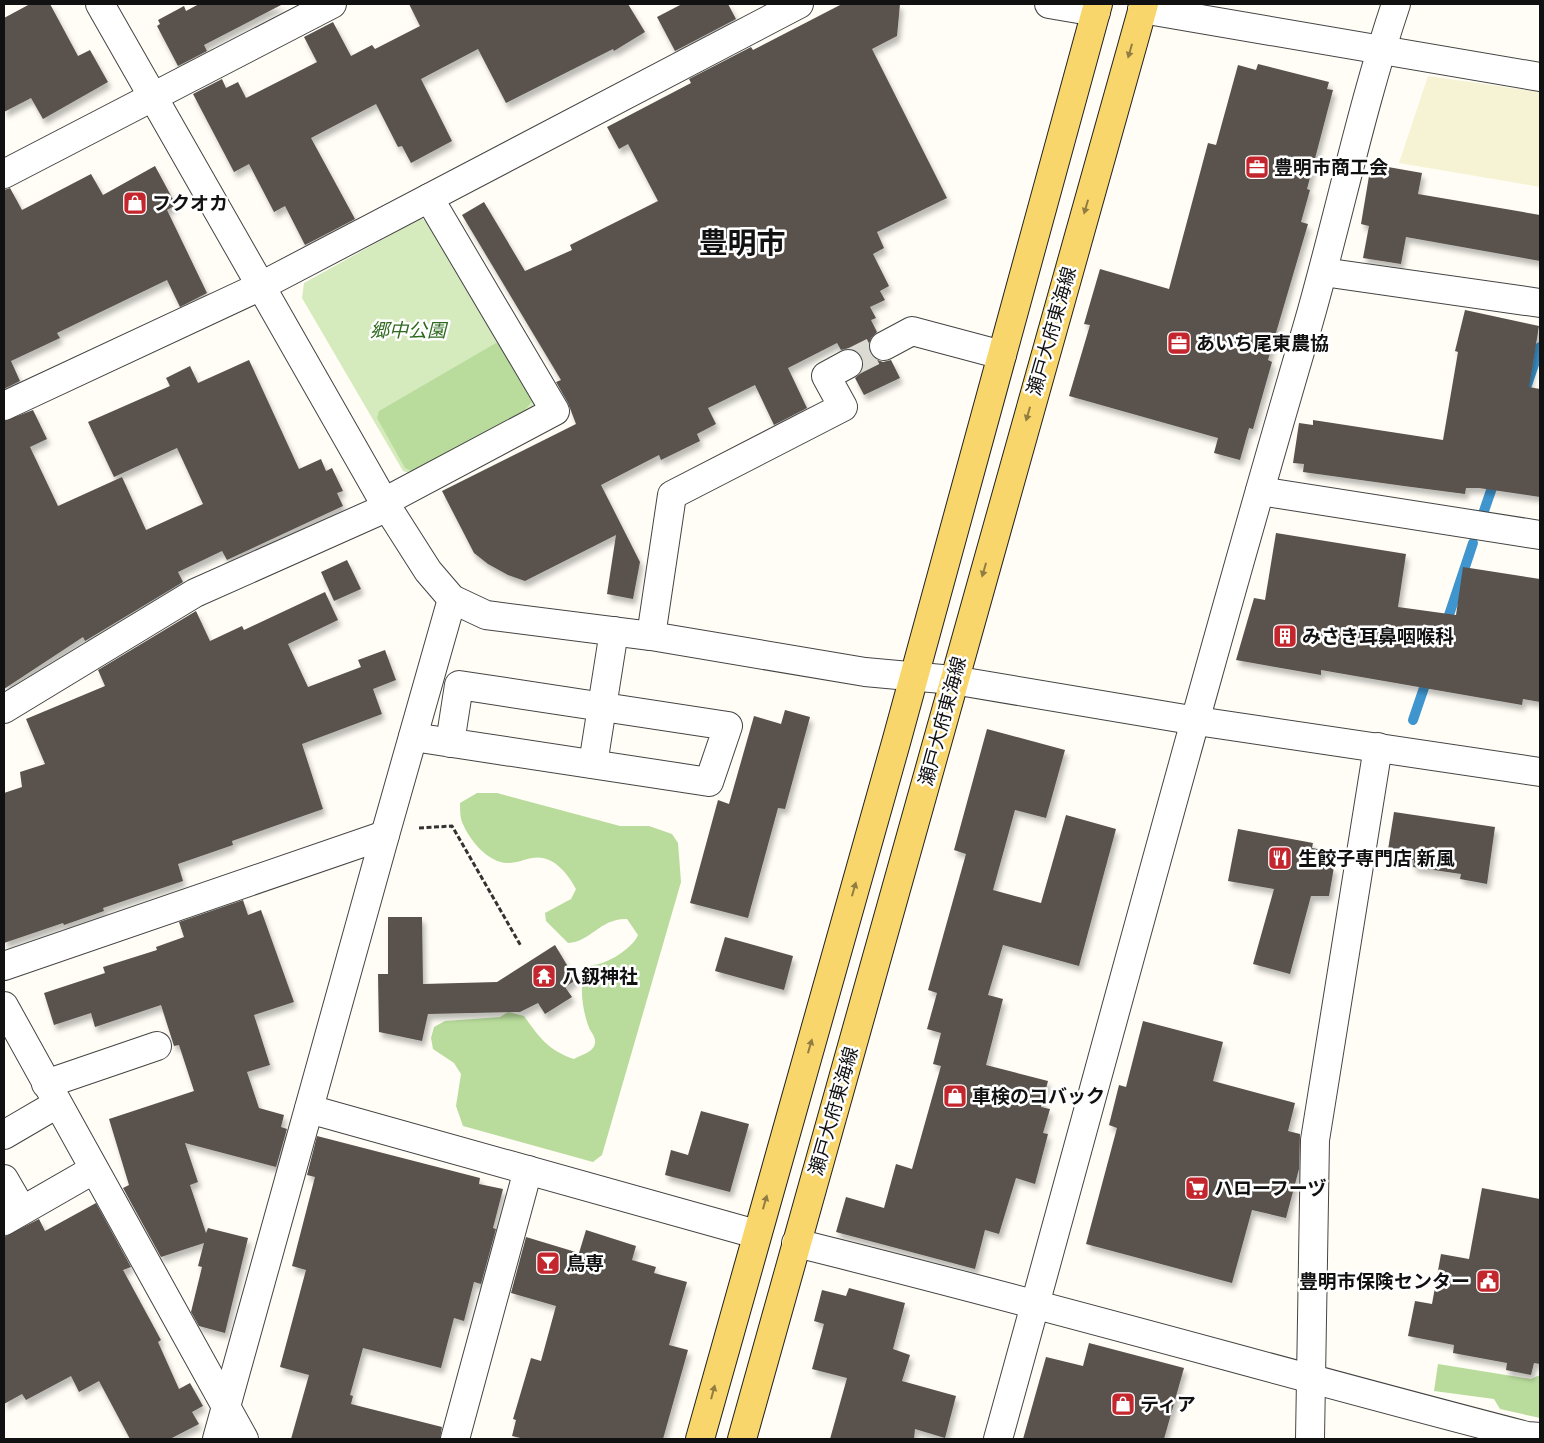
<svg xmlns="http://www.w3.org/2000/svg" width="1544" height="1443" font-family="Spectral,'Noto Sans JP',serif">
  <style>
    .farmland { fill: #f6f3d4 }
    .green { fill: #d5ebbd }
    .forest { fill: #b9dc9c }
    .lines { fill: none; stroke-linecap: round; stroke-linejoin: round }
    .stream { stroke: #3f96cf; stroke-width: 10 }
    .building { fill: #5a524d; filter: url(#shadow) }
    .minor-tunnel { stroke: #dbdad3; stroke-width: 28; stroke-dasharray: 28 14; stroke-linecap: butt }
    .minor-casing { stroke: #444; stroke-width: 30 }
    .major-casing { stroke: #222; stroke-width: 30 }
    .path { stroke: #333; stroke-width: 3; stroke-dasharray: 5 2.5; stroke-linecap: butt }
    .minor { stroke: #fff; stroke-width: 28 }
    .major { stroke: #f9d66b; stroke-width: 28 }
    .oneway { fill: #917d42 }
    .labels { text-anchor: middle; stroke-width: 5; stroke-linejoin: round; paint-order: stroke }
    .poi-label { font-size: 19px; font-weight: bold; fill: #111; stroke: #fff; text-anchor: start }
    .park-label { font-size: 19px; font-style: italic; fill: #2f6b1f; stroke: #fff }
    .street-label { font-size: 19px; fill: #111; stroke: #fff }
    .town-label { font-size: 29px; font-weight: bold; fill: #111; stroke: #fff }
  </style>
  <defs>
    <filter id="shadow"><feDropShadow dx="3" dy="5.5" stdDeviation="2.5" flood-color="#0004"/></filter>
  </defs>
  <rect width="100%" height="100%" fill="#fffdf5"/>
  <path class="farmland" d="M1428,76L1540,92V187L1399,163Z"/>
  <path class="green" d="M421,218L436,228L537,400L528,414L417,476L403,471L302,298L304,283Z"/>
  <g class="forest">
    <path d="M496,343L502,346L533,400L525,410L416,473L405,468L377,418L379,411Z"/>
    <path d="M477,793H497L620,826H649L672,834L678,843L681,882L602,1155L593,1162L463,1126L456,1106L461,1074L454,1063L433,1049L431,1038L434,1027L445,1021L500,1017L508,1012L524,1016C539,1037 549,1051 574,1059C581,1055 594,1052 595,1043C596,1036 590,1032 588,1025C582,1007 580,990 584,972L591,965C605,966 633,948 638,935L627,919C600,918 591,942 568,943L546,921L545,913L571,899L576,889C568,874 553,854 532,858C525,859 517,863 509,863C489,864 469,840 462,822C460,817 460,810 460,803Z"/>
    <path d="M1438,1364L1531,1379L1540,1375V1418L1500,1409L1494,1399L1434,1391Z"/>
  </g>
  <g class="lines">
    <g class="stream">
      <path d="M1527,385L1540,347"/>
      <path d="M1484,511L1495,479"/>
      <path d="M1445,627L1473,543"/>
      <path d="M1413,720L1428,676"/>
    </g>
  </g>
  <g class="building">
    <path d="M30,4H50L78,56L90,50L108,82L43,119L31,98L4,112V18Z"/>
    <path d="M199,4H283L204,45L207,51L178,66L157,26L160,24L158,20L184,6L186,11Z"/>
    <path d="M409,4H628L645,32L614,51L613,49L506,103L478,49L421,79L452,141L411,163L402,146L398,147L376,104L311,138L355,219L305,245L285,206L274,212L249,164L234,172L193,94L222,79L226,88L238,82L246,98L317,62L304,37L333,22L351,56L372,45L375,49L420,26Z"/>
    <path d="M682,4H728L736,19L675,51L657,17Z"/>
    <path d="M842,4H900L897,36L872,49L947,198L877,232L884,248L873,254L889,286L880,291L885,300L870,307L876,318L871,320L877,332L871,338L868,346L870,353L875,359L883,362L891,360L900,378L864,395L855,378L862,372L864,365L862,357L856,350L849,348L841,350L837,343L788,368L807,408L774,425L755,385L708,408L716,424L697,434L700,441L661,460L659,455L601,485L640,562L633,599L607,594L616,535L525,581L508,575L488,564L474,553L442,491L576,424L568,403L556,382L561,380L462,215L484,202L525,271L572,250L570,245L658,201L628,144L619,149L607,127L691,83L689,79L751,47L753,50Z"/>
    <path d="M1258,64L1329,82L1327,89L1333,90L1307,189L1310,190L1301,222L1308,224L1268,360L1272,362L1253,429L1249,428L1240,460L1214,453L1218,438L1069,396L1090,325L1084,324L1100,269L1169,289L1208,143L1216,145L1238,65L1256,70Z"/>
    <path d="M1371,164L1422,173L1418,194L1540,215V261L1406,237L1401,264L1363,258L1369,226L1361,224Z"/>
    <path d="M155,166L176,205L167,210L207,293L180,307L167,280L57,333L60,338L11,361L20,381L4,389V190L10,188L22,210L91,174L103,195Z"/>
    <path d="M1465,310L1539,326L1529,387L1540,389V497L1479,488H1466L1465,494L1404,486L1303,472L1304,464L1293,463L1299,423L1313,425V420L1443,440L1458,352L1455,351Z"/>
    <path d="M249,360L299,469L321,459L326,471L332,468L343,491L337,493L343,506L227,560L222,551L178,572L183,582L85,641L83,637L4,689V421L33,410L47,439L30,447L58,506L122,477L146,530L203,504L177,448L114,477L88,422L170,386L166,378L190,366L198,383Z"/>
    <path d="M1276,533L1406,554L1398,607L1456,615L1463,567L1540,579V702L1523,699L1522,705L1321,670V675L1236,660L1254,598L1265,600Z"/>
    <path d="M347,560L361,589L334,601L321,572Z"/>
    <path d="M325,592L338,620L288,644L308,687L361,667L358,660L385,650L396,680L373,689L382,714L302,744L323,809L232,841L233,845L178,864L183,881L103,908L104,911L64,925L63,923L4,943V793L22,787L20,772L45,764L26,719L105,686L98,670L196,611L210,641L242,626L244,630Z"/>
    <path d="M785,710L810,717L785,809L778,808L748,918L690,903L718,800L729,804L754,716L781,724Z"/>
    <path d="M987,729L1065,750L1046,818L1015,810L993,890L1041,903L1066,815L1116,829L1079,966L1003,945L988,995L1003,999L986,1065L1048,1081L1041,1107L1050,1109L1043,1133L1048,1134L1035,1184L1016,1178L999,1234L985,1230L975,1269L836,1232L846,1197L884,1208L896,1164L912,1169L941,1066L933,1064L941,1033L927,1029L937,993L928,990L966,854L954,850Z"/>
    <path d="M1394,812L1495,827L1487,884L1460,879L1461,874L1413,867L1414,860L1387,856Z"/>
    <path d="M1238,829L1313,843L1312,848L1329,851L1326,866L1334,867L1329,896H1311L1290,974L1253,964L1274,889L1228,881Z"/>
    <path d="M243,900L248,915L261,910L294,1002L254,1015L270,1065L247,1072L259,1108L284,1115L281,1127L287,1129L276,1167L185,1143L198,1182L190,1185L206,1233L208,1228L248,1238L225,1333L199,1326L191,1312L202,1267L198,1266L204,1243L161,1257L123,1188L129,1185L109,1119L194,1091L179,1045L174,1046L161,1005L95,1027L91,1013L54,1025L44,993L105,973L103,967L157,950L156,947L184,937L179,922Z"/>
    <path d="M388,917H422L423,984L497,982L555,945L576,980L565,987L572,997L545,1014L538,1003L520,1012L428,1014L422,1041L379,1032L378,974H388Z"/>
    <path d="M725,937L793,956L784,990L715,971Z"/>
    <path d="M1143,1021L1223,1042L1213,1081L1295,1103L1288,1131L1300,1134L1299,1169L1286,1218L1252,1210L1232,1283L1086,1244L1117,1128L1109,1125L1119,1085L1126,1087Z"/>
    <path d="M701,1111L749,1124L730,1192L665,1175L671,1150L688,1155Z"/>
    <path d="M317,1136L480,1178L479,1184L503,1189L493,1228L496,1229L481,1284L474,1282L464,1321L454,1318L441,1368L363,1348L350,1395L353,1396L351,1404L442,1427L440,1439H291L309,1375L280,1367L306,1270L292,1266L315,1177L307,1175Z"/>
    <path d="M1482,1188L1540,1199V1364L1534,1363L1531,1375L1506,1370L1507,1363L1453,1353L1454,1345L1408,1336L1415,1301L1432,1304L1441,1254L1469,1259Z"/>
    <path d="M96,1203L131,1267L123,1270L161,1340L158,1342L179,1389L190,1383L203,1406L192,1412L199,1424L170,1439H130L99,1381L79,1392L71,1376L26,1400L22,1394L4,1404V1237L39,1219L45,1231Z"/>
    <path d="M586,1230L636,1246L632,1260L656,1267L654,1273L687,1282L669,1345L688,1350L663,1439H525L512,1436L516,1420L513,1419L531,1358L541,1361L556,1306L511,1293L526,1237L579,1253Z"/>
    <path d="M849,1288L905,1303L893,1349L910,1355L902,1381L956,1396L945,1438L915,1429L914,1439H830L847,1378L812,1369L824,1324L814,1321L822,1290L846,1296Z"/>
    <path d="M1089,1343L1184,1368L1164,1439H1023L1046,1357L1083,1366Z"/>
  </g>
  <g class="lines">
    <path class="minor-tunnel" d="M848,364L884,346"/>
    <g class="minor-casing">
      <g id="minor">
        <path d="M100,4L384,502L428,571L452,599L486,615L651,636L865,672L953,680L1197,721L1540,772"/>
        <path d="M1049,4L1096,12"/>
        <path d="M1142,9L1540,77"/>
        <path d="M4,174L332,4"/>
        <path d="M1323,272L1540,303"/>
        <path d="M884,346L912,331L1002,355"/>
        <path d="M4,406L261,286L799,4"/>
        <path d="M1260,491L1540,535"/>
        <path d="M384,502L555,411L429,198"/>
        <path d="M651,636L672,495L843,407L826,376L848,364"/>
        <path d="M4,709L195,593L388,507"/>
        <path d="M413,737L709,782L728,726L459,685L450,743"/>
        <path d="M593,764L614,631"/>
        <path d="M4,966L385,835"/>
        <path d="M4,1006L244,1439"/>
        <path d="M46,1084L157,1046"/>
        <path d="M309,1109L756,1234"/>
        <path d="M4,1135L57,1104"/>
        <path d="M4,1179L22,1210"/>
        <path d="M4,1221L93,1170"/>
        <path d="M796,1243C1041,1303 1283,1373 1527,1436L1540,1437"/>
        <path d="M217,1439L385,835L452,599"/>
        <path d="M455,1439L528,1170"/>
        <path d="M998,1439C1101,1067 1200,692 1309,321C1339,216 1361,108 1396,4"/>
        <path d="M1310,1439L1315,1140L1378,747"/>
      </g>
    </g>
    <g class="major-casing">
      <g id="major">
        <path d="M700,1439L897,739L1098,4"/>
        <path d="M742,1439L1144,4"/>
      </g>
    </g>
    <path class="path" d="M419,828L452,826L521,946"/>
    <use href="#minor" class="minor"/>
    <use href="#major" class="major"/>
  </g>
  <defs><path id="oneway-solid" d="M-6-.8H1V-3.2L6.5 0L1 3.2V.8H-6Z" transform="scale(1.25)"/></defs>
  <g class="oneway">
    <use href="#oneway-solid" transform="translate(1130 51) rotate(106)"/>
    <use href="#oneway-solid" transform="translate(1086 207) rotate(106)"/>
    <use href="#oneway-solid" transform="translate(1028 414) rotate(106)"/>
    <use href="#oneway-solid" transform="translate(984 570) rotate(106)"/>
    <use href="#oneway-solid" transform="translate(854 889) rotate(-74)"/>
    <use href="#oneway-solid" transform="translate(810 1046) rotate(-74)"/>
    <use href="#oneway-solid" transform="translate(765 1202) rotate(-74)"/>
    <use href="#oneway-solid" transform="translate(713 1392) rotate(-75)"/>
  </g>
  <defs>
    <g id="office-square" transform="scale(1.25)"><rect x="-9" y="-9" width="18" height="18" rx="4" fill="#c4262e" stroke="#fff"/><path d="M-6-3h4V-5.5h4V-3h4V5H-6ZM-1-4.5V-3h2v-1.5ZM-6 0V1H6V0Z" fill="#fff"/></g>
    <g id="shop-square" transform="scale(1.25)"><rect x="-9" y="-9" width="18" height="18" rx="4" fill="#c4262e" stroke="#fff"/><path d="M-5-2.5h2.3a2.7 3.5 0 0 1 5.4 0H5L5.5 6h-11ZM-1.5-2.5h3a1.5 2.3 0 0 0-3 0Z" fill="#fff"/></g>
    <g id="building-square" transform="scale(1.25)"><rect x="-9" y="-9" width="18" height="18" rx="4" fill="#c4262e" stroke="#fff"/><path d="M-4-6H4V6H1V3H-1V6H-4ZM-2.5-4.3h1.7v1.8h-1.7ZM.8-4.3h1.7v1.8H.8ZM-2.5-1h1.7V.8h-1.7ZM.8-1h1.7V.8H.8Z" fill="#fff"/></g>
    <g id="restaurant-square" transform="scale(1.25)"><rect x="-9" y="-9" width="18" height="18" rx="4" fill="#c4262e" stroke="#fff"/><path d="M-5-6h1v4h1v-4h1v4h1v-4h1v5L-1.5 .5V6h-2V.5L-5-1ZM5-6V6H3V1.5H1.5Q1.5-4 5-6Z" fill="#fff"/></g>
    <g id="temple-square" transform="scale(1.25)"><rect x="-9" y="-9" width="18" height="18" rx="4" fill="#c4262e" stroke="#fff"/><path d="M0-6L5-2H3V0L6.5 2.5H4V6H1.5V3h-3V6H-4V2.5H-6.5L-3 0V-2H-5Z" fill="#fff"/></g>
    <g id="supermarket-square" transform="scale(1.25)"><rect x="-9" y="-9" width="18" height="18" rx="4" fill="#c4262e" stroke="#fff"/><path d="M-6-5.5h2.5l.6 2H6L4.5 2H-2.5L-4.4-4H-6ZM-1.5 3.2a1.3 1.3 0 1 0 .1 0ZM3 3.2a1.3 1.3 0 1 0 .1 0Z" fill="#fff"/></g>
    <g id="bar-square" transform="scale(1.25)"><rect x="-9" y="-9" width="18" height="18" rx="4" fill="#c4262e" stroke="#fff"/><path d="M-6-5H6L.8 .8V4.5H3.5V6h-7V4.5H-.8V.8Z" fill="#fff"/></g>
    <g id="civic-square" transform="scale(1.25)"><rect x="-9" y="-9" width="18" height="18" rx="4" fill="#c4262e" stroke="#fff"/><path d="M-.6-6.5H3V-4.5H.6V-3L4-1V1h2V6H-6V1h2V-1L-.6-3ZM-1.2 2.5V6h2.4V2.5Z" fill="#fff"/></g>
  </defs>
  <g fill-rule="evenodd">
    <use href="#office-square" x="1257" y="167"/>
    <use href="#shop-square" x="135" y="203"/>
    <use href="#office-square" x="1179" y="343"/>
    <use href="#building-square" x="1285" y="636"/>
    <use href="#restaurant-square" x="1280" y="858"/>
    <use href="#temple-square" x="544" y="976"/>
    <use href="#shop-square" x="955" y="1096"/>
    <use href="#supermarket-square" x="1197" y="1188"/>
    <use href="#bar-square" x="548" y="1263"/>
    <use href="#civic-square" x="1488" y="1281"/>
    <use href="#shop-square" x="1123" y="1404"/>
  </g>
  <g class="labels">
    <g class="poi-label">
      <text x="1274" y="174">豊明市商工会</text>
      <text x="152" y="210">フクオカ</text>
      <text x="1196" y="350">あいち尾東農協</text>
      <text x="1302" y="643">みさき耳鼻咽喉科</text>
      <text x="1298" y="865">生餃子専門店 新風</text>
      <text x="562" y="983">八釼神社</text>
      <text x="972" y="1103">車検のコバック</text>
      <text x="1214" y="1195">ハローフーヅ</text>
      <text x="566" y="1270">鳥専</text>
      <text x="1470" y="1288" text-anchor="end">豊明市保険センター</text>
      <text x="1140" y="1411">ティア</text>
    </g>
    <g class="park-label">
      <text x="408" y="337">郷中公園</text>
    </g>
    <g class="street-label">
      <text transform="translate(1051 331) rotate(-74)" y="7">瀬戸大府東海線</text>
      <text transform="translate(942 721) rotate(-75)" y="7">瀬戸大府東海線</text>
      <text transform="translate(833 1111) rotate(-74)" y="7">瀬戸大府東海線</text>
    </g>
    <g class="town-label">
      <text x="742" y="253">豊明市</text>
    </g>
  </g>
  <rect width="1544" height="1443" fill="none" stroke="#111111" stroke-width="10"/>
</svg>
